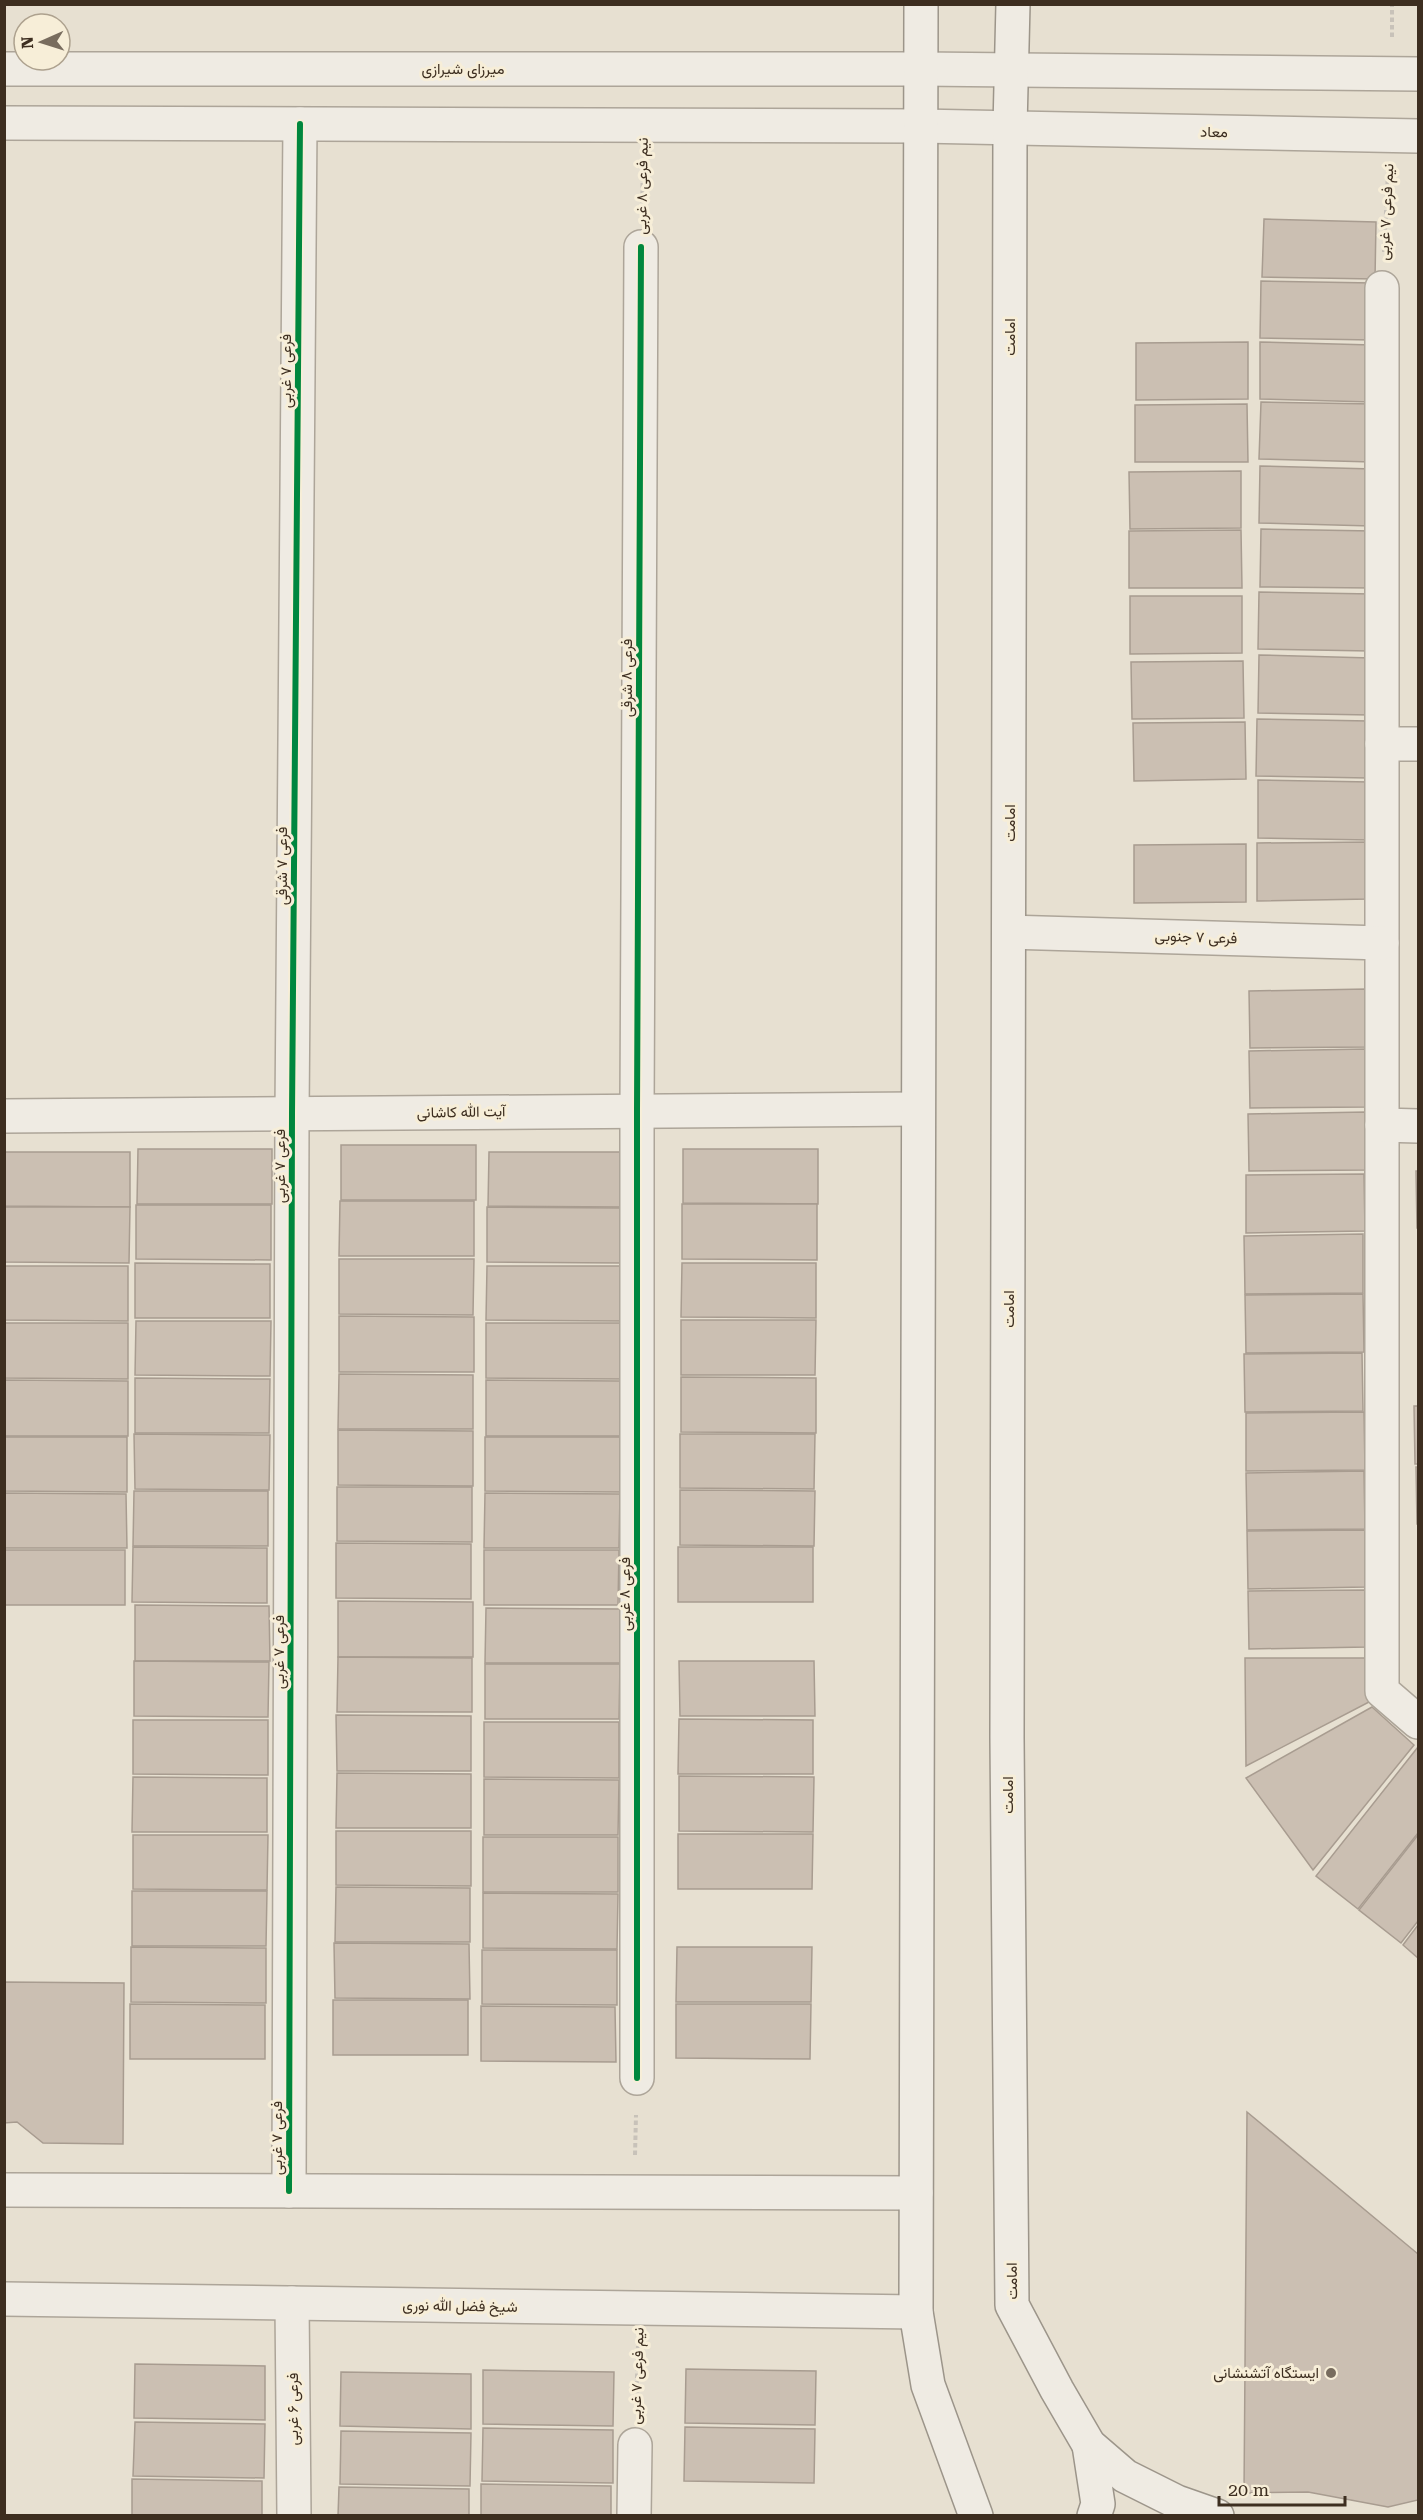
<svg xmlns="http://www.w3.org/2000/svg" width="1423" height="2520" font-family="'Roboto Serif',Vazirmatn,serif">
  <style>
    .building { fill: #cbbfb2; stroke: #a89c90; stroke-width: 1.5 }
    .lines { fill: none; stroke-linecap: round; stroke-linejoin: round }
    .minor-casing { stroke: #ada599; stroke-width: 36 }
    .tertiary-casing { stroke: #ada599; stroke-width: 36 }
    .secondary-casing { stroke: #9c958a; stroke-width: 36 }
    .path { stroke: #c8c2b9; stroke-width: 4; stroke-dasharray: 4.5 3; stroke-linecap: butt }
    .minor { stroke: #efebe3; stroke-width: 33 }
    .tertiary { stroke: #efebe3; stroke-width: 33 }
    .secondary { stroke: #efebe3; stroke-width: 33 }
    .cycleway-casing { stroke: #f7eed8; stroke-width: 10 }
    .cycleway { stroke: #00873e; stroke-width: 6 }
    .poi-dot { fill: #786c5e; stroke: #f7eed8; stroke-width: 2 }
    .labels { text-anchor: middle; stroke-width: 6; stroke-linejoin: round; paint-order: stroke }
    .street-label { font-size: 15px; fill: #3d2e20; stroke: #f7eed8 }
    .poi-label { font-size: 15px; fill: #3d2e20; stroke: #f7eed8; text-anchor: end }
  </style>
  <rect width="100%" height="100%" fill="#e7e0d1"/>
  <g class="building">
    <path d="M1264,219L1376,222L1375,279L1262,277Z"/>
    <path d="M1261,281L1373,283L1372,340L1260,338Z"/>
    <path d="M1248,342V399L1136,400V343Z"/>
    <path d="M1260,342L1372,345L1371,402L1260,399Z"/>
    <path d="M1261,402L1373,404L1372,462L1259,459Z"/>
    <path d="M1247,404L1248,462H1135V405Z"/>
    <path d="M1260,466L1373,469L1371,526L1259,523Z"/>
    <path d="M1241,471V528L1130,529L1129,472Z"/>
    <path d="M1261,529L1373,531L1372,588L1260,587Z"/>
    <path d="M1241,530L1242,588H1129V531Z"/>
    <path d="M1259,592L1372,594L1370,651L1258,649Z"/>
    <path d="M1130,596H1242V653L1130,654Z"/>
    <path d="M1259,655L1371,658L1370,715L1258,713Z"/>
    <path d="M1243,661L1244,718L1132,719L1131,662Z"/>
    <path d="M1257,719L1369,721L1368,778L1256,776Z"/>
    <path d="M1245,722L1246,779L1134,781L1133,723Z"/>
    <path d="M1258,780L1370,782L1369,840L1258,838Z"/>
    <path d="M1369,842V899L1257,901V843Z"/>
    <path d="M1246,844V902L1134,903V845Z"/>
    <path d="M1367,989L1368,1047L1250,1048L1249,991Z"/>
    <path d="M1366,1049L1367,1107L1250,1108L1249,1051Z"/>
    <path d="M1366,1112L1367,1170L1249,1171L1248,1114Z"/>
    <rect x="341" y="1145" width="135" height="55"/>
    <path d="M138,1149H272V1204H137Z"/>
    <path d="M683,1149H818V1204L683,1203Z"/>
    <path d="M4,1152H130V1207L4,1206Z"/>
    <path d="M489,1152H623V1207L488,1206Z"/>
    <path d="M1416,1171H1418V1228H1417Z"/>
    <path d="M1364,1174L1365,1231L1246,1233V1175Z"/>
    <path d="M340,1201H474V1256H339Z"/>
    <path d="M682,1204H817V1260L682,1259Z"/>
    <path d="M136,1205H271V1260L136,1259Z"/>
    <path d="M4,1207H130L129,1263L4,1262Z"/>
    <path d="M487,1207L622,1208V1263L487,1262Z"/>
    <path d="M1363,1234V1293L1245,1294L1244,1236Z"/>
    <path d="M339,1259H474L473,1315L339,1314Z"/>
    <path d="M135,1263L270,1264V1318H135Z"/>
    <path d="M682,1263H816V1318L681,1317Z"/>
    <path d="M4,1266H128V1321L4,1320Z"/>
    <path d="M487,1266H621V1321L486,1320Z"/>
    <path d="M1363,1294L1364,1352L1246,1353L1245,1295Z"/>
    <path d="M339,1316L474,1317V1372H339Z"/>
    <path d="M681,1320H816L815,1375H681Z"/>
    <path d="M136,1321H271L270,1376L135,1375Z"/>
    <path d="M4,1323H128V1379L4,1378Z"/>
    <path d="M486,1323H621V1379L486,1378Z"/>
    <path d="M1362,1353L1363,1411L1245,1412L1244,1354Z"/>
    <path d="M339,1374L473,1375V1429H338Z"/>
    <path d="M681,1377L816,1378V1433L681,1432Z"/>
    <path d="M135,1378L270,1379L269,1433H135Z"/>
    <path d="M4,1380L128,1381V1436H4Z"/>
    <path d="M486,1380L621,1381L620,1436H486Z"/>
    <path d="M1414,1406H1418V1464H1415Z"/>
    <path d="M1364,1412L1365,1470L1246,1471V1413Z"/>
    <path d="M338,1430L473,1431V1486L338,1485Z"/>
    <path d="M134,1434L270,1435L269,1490L135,1489Z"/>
    <path d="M680,1434H815L814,1489L680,1488Z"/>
    <path d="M4,1437H127V1492L4,1491Z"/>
    <path d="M485,1437H620V1492L485,1491Z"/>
    <path d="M1416,1467H1418V1524H1417Z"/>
    <path d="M1364,1471L1365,1529L1247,1530L1246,1473Z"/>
    <path d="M337,1487H472V1542L337,1541Z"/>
    <path d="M680,1490L815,1491L814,1546L680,1545Z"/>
    <path d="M134,1491H268V1546H133Z"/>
    <path d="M4,1493L126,1494L127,1548H4Z"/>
    <path d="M485,1493L620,1494L619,1548H484Z"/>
    <path d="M1365,1530L1366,1587L1248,1589L1247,1531Z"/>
    <path d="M336,1543L471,1544V1599L336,1598Z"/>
    <path d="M133,1547L267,1548V1603L132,1602Z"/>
    <rect x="678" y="1547" width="135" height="55"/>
    <rect x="4" y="1550" width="121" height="55"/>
    <path d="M484,1550H619L618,1605H484Z"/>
    <path d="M1366,1590L1367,1647L1249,1649L1248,1591Z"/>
    <path d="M338,1601L473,1602V1657H338Z"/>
    <path d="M135,1605L269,1606L270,1661H135Z"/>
    <path d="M486,1608L620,1609V1663H485Z"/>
    <path d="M338,1657L472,1658V1712H337Z"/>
    <path d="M1245,1658H1367L1369,1702L1246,1766Z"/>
    <path d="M134,1661L269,1662L268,1717L134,1716Z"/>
    <path d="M679,1661H814L815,1716H680Z"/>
    <path d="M485,1664H620L619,1719H485Z"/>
    <path d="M1372,1707L1414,1745L1313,1870L1246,1778Z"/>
    <path d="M336,1715L471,1716V1771H337Z"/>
    <path d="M679,1719L813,1720V1774H678Z"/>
    <path d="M133,1720H268V1775L133,1774Z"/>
    <path d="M484,1722H619V1778L484,1777Z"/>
    <path d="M1418,1747V1833L1358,1909L1316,1876Z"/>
    <path d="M337,1773L471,1774V1828H336Z"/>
    <path d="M679,1776L814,1777L813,1832L679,1831Z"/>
    <path d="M133,1777L267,1778V1832H132Z"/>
    <path d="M484,1779L619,1780L618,1835H484Z"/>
    <path d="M336,1831H471V1886L336,1885Z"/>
    <path d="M678,1834H813L812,1889H678Z"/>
    <path d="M133,1835H268L267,1890L133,1889Z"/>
    <path d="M1418,1835V1921L1401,1943L1359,1910Z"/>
    <rect x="483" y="1837" width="135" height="55"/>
    <path d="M336,1887L470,1888V1942H335Z"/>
    <path d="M132,1891H267L266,1946H132Z"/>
    <path d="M483,1893L618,1894L617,1949L483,1948Z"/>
    <path d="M1418,1925V1958L1403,1945Z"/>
    <path d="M334,1943L469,1944L470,1999L335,1998Z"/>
    <path d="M131,1947L266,1948V2003L131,2002Z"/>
    <path d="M677,1947H812L811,2002H676Z"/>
    <path d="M482,1950H617V2005L482,2004Z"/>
    <path d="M4,1982L124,1983L123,2144L43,2143L17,2122L4,2123Z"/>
    <rect x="333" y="2000" width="135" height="55"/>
    <path d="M130,2004L265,2005V2059H130Z"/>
    <path d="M676,2004H811L810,2059L676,2058Z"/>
    <path d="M481,2006L615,2007L616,2062L481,2061Z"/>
    <path d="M1247,2112L1418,2254V2500L1388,2507L1308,2492L1244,2493Z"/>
    <path d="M135,2364L265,2366V2420L134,2418Z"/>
    <path d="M686,2369L816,2371L815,2425L685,2423Z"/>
    <path d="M483,2370L614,2372L613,2426L483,2424Z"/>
    <path d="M341,2372L471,2374V2429L340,2426Z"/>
    <path d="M135,2422L265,2424L264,2478L133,2476Z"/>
    <path d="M685,2427L815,2429L814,2483L684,2481Z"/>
    <path d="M483,2428L613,2430V2483L482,2481Z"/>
    <path d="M341,2431L471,2433L470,2486L340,2484Z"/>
    <path d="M132,2479L262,2481V2516H132Z"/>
    <path d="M481,2484L611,2486V2516H481Z"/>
    <path d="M339,2487L469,2489V2516H338Z"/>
  </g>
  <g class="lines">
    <g class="minor-casing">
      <g id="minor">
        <path d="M1382,288V1691L1418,1722"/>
        <path d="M1382,744H1418"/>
        <path d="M1010,932L1382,943"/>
        <path d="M1382,1125L1418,1126"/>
        <path d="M637,2078V1110L641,247"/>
        <path d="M289,2191L292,1114L300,124"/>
        <path d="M292,2303L294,2516"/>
        <path d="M634,2516L635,2445"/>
      </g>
    </g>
    <g class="tertiary-casing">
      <g id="tertiary">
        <path d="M4,69H921L1418,74"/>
        <path d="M4,123L920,126L1418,136"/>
        <path d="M4,1116L918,1109"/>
        <path d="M4,2190L916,2193"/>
        <path d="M4,2299L916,2312"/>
      </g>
    </g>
    <g class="secondary-casing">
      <g id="secondary">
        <path d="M921,4L916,2312L928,2385L976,2516"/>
        <path d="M1013,4L1010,127L1007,1738L1012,2305L1057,2390L1089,2445L1125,2476L1177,2502L1217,2516"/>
        <path d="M1089,2445L1098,2504L1094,2516"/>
      </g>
    </g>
    <g class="path">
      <path d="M1392,37V4"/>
      <path d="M642,210L643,163"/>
      <path d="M1384,252L1388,172"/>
      <path d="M635,2155L636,2115"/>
      <path d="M636,2408L638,2346"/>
    </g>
    <use href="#minor" class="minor"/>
    <use href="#tertiary" class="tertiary"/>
    <use href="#secondary" class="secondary"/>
    <g class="cycleway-casing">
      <g id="cycleway">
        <path d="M637,2078V1110L641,247"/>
        <path d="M289,2191L292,1114L300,124"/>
      </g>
    </g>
    <use href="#cycleway" class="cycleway"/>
  </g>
  <circle class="poi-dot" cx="1331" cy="2373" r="6"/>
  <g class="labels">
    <g class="street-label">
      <text x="463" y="74">میرزای شیرازی</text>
      <text transform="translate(1214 132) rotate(1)" y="5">معاد</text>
      <text transform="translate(642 186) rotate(-89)" y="5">نیم فرعی ۸ غربی</text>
      <text transform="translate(1386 212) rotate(-87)" y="5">نیم فرعی ۷ غربی</text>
      <text transform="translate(1010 337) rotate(-90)" y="5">امامت</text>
      <text transform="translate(286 371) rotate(-90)" y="5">فرعی ۷ غربی</text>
      <text transform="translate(627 678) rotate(-90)" y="5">فرعی ۸ شرقی</text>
      <text transform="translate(1010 823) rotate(-90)" y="5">امامت</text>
      <text transform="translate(282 866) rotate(-90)" y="5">فرعی ۷ شرقی</text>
      <text transform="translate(1196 937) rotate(2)" y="5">فرعی ۷ جنوبی</text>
      <text transform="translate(461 1112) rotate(-1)" y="5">آیت الله کاشانی</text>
      <text transform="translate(280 1166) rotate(-90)" y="5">فرعی ۷ غربی</text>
      <text transform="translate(1009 1309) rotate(-90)" y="5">امامت</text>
      <text transform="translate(625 1594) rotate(-90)" y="5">فرعی ۸ غربی</text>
      <text transform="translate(279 1652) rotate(-90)" y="5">فرعی ۷ غربی</text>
      <text transform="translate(1008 1795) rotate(-90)" y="5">امامت</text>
      <text transform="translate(277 2138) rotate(-90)" y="5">فرعی ۷ غربی</text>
      <text transform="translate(1012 2281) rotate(-91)" y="5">امامت</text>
      <text transform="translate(460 2306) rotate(1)" y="5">شیخ فضل الله نوری</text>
      <text transform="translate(637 2376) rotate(-88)" y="5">نیم فرعی ۷ غربی</text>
      <text transform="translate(293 2409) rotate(-90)" y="5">فرعی ۶ غربی</text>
    </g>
    <g class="poi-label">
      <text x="1319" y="2378">ایستگاه آتشنشانی</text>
    </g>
  </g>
  <rect width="1423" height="2520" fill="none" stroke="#3d2e20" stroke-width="12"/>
  <g transform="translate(42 42) rotate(267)"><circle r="28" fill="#f7eed8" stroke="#ada18e" stroke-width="1.5"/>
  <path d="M0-4.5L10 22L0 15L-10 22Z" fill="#786c5e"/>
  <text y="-9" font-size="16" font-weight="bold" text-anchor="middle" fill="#3d2e20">N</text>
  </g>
  <path d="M1219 2496v9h126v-9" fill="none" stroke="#3d2e20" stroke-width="3"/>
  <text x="1228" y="2496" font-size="18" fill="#3d2e20" stroke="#f7eed8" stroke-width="4.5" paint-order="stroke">20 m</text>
</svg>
